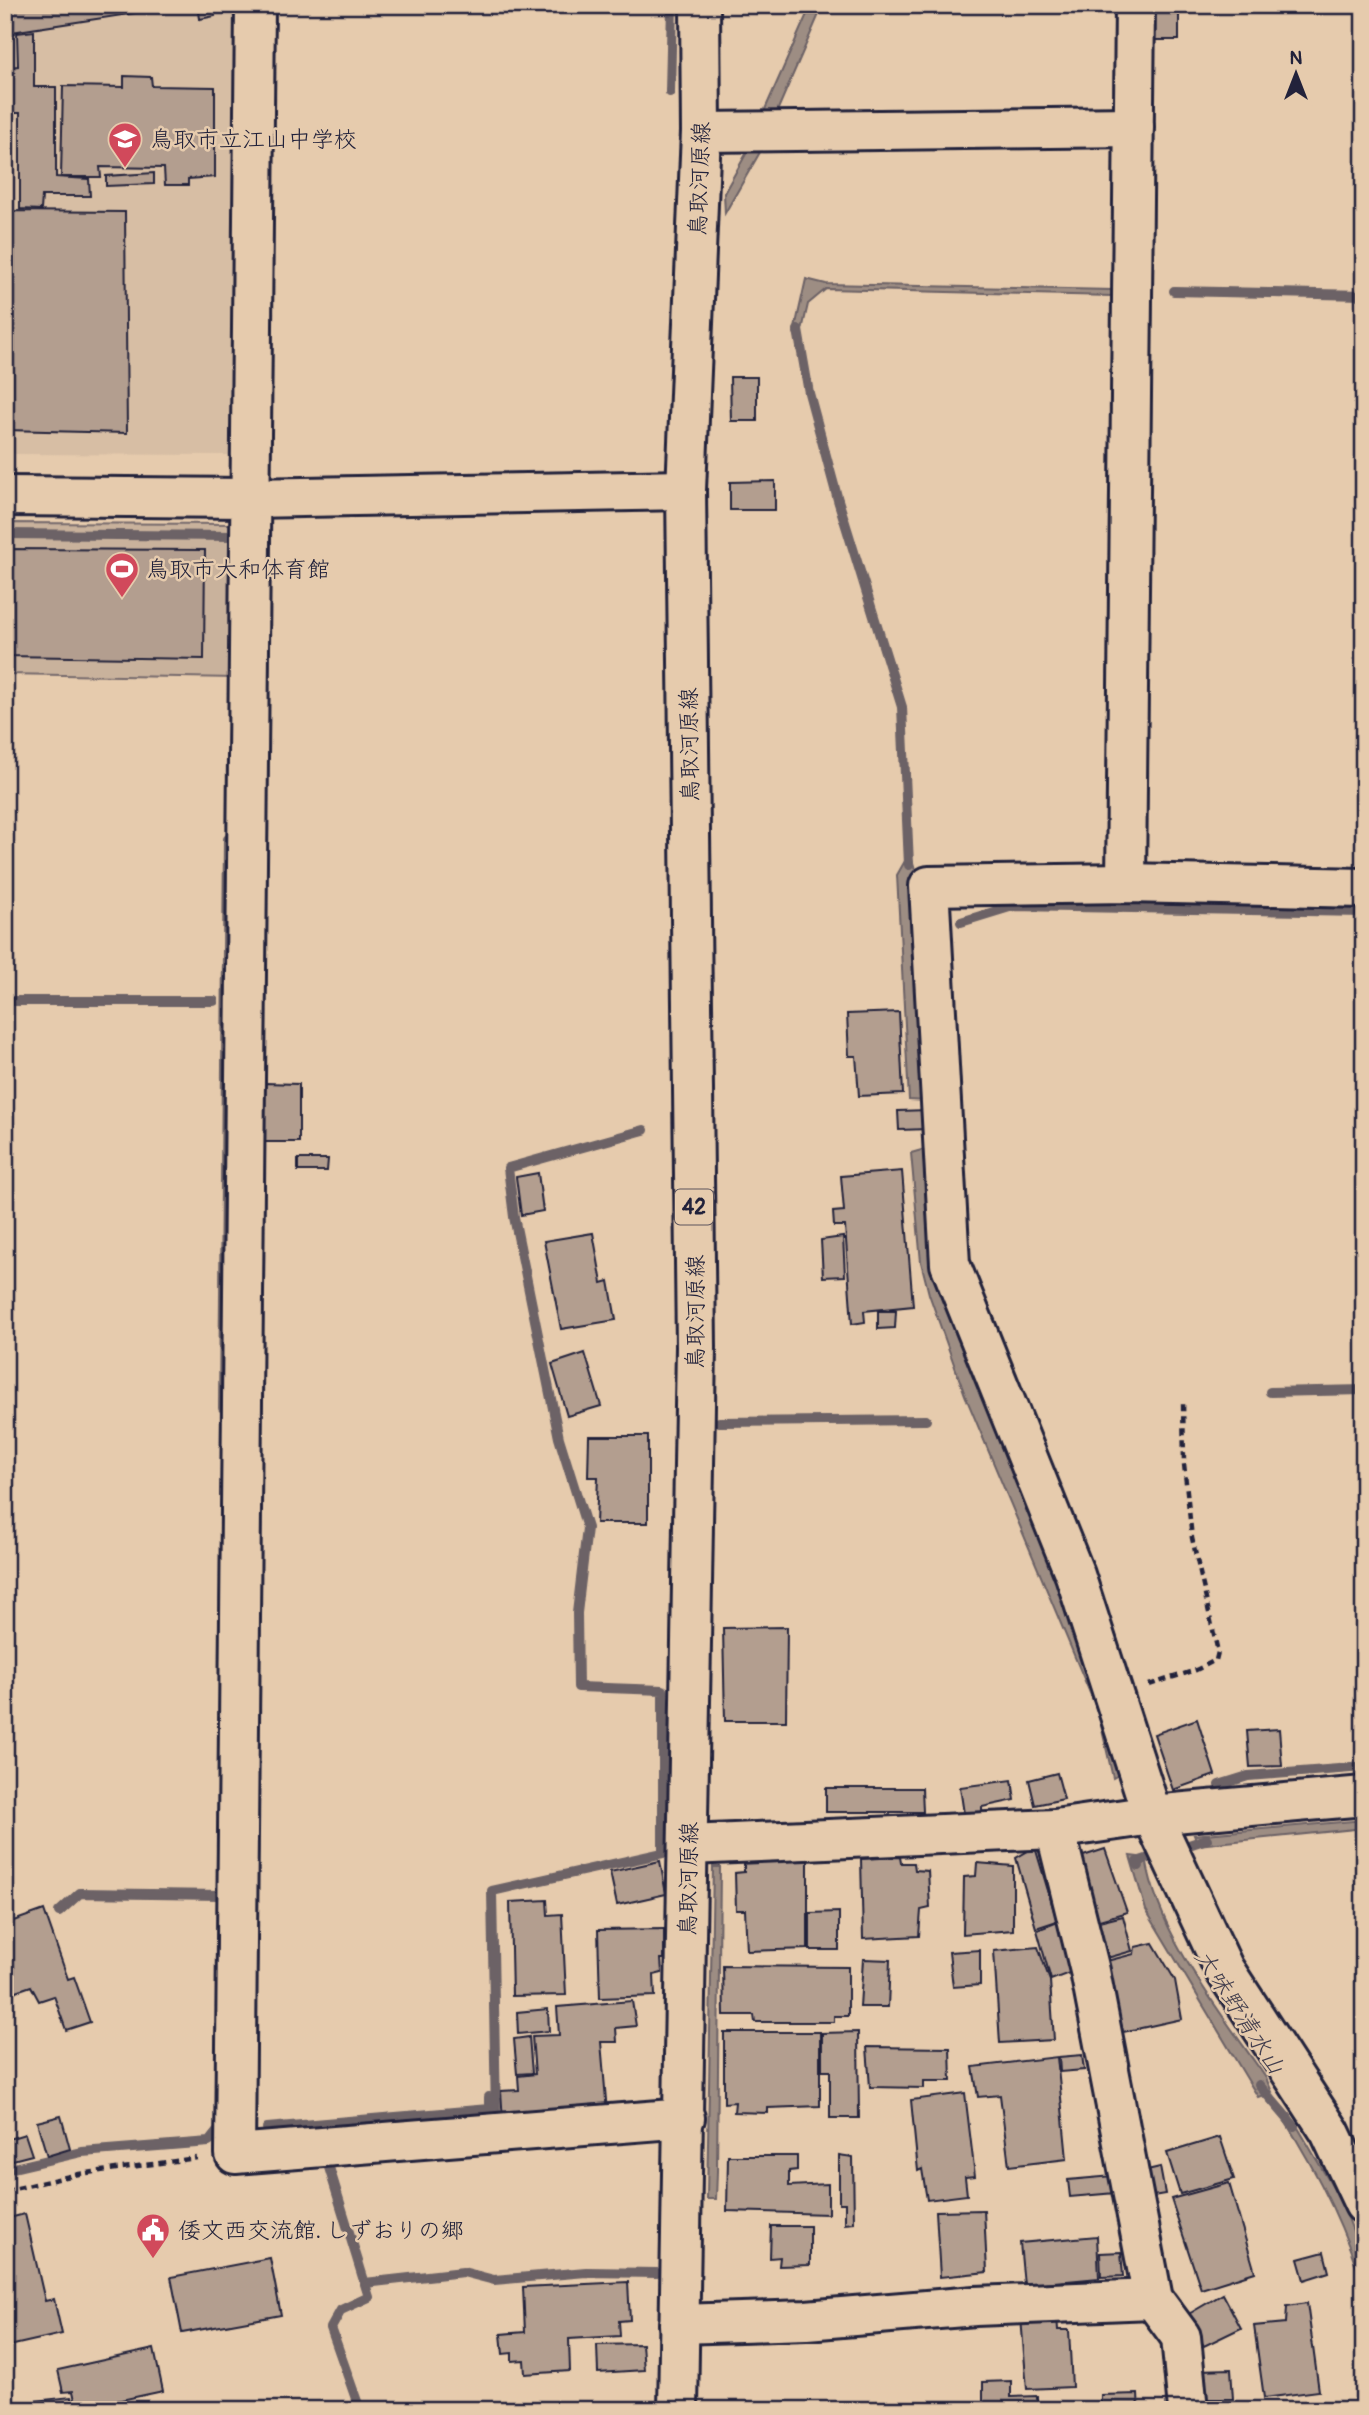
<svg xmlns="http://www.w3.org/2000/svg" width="1369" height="2415" font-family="Pangolin,'Klee One',sans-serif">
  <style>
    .built { fill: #d7bea4 }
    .green { fill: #c9b29c; stroke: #766a6c; stroke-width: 2 }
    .water { fill: #9d8d83; stroke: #6c6266; stroke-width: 2 }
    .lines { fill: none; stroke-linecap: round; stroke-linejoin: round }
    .stream { stroke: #6c6266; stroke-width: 10 }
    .building { fill: #b39e8f; stroke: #22223b; stroke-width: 2 }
    .street-casing { stroke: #22223b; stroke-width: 44 }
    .primary-casing { stroke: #22223b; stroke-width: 44 }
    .path { stroke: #22223b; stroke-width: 4.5; stroke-dasharray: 7 5; stroke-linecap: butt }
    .street { stroke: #e6cbad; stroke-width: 38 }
    .primary { stroke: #e6cbad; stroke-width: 38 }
    .labels { text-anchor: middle; stroke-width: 5; stroke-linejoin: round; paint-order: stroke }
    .shield { fill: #e6cbad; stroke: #5d555d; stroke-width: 2 }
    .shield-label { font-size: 21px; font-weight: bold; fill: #22223b }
    .poi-label { font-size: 23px; fill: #22223b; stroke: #e6cbad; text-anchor: start }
    .street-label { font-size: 23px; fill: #22223b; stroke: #e6cbad }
    .water-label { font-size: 24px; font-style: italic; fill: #413d4d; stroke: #e6cbad }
  </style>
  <rect width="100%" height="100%" fill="#e6cbad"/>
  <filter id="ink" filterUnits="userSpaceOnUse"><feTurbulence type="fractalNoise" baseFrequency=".0143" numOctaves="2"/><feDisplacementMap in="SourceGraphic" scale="14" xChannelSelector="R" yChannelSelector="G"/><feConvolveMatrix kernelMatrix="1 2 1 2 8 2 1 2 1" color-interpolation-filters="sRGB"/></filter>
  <g filter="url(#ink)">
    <path class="built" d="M5,5H246L239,453L228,455L5,454Z"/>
    <path class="green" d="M5,523L240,524L237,678L5,674Z"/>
    <g class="water">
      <path d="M811,5H823L772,123H759Z"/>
      <path d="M750,147H763L725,213L724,193Z"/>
      <path d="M806,279L826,284L1113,290L1112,296L826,289L808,304L799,344L794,333Z"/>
      <path d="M910,852L916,873L928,1101L909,1100L897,875Z"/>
      <path d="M932,1147L1022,1492L1105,1704L1125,1771L1113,1778L1098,1712L965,1395L929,1294L921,1262L911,1153Z"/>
      <path d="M1364,1820V1828L1198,1845L1194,1835Z"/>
      <path d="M1130,1856L1146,1858C1158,1936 1222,2014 1266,2078L1272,2092L1258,2097L1146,1910Z"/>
      <path d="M713,1867H720L717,2171L716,2199H707Z"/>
      <path d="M1290,2114L1342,2203L1364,2259V2291C1346,2228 1318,2173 1283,2118Z"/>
    </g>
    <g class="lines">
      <g class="stream">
        <path d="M670,92L672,5"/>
        <path d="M1174,291L1364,295"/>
        <path d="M798,330L809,393L838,500L902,707L909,865"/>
        <path d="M5,534L233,536"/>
        <path d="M961,922L1013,906L1364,912"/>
        <path d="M5,1001H214"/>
        <path d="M1270,1392L1364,1390"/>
        <path d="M223,1408L228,839"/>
        <path d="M719,1422L926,1420"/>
        <path d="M1219,1785L1248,1776L1364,1767"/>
        <path d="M1139,1866L1137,1862L1207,1839"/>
        <path d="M59,1912L80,1893L221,1895"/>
        <path d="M1259,2085L1294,2126"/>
        <path d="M486,2117H496L492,1891L663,1853V1690L578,1687L577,1613L587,1528L559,1438L514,1217L508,1168L644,1130"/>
        <path d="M267,2128L489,2109V2097"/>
        <path d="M327,2161L369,2297L341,2310L331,2328L360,2410"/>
        <path d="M5,2170L82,2152L209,2142L220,2128V2120"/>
        <path d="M365,2283L463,2272L494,2280L586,2272L657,2273"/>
      </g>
    </g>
    <g class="building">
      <path d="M5,5H168V8L5,33Z"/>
      <path d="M198,5H213L215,16L200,19Z"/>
      <path d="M1155,5H1179V40H1154Z"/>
      <path d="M34,31V87H56V177L89,179L90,196H42L41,210L20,209V113H10L9,67L18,66L17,33Z"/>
      <path d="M124,76L151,77L152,86L215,87V177L188,179V185H165L164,168L100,167L101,177H61L63,86L124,87Z"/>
      <path d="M154,173V184L106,186V176Z"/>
      <path d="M5,211L125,212L127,433L5,430Z"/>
      <path d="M730,377H757V421H731Z"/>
      <path d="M775,481V510H730V482Z"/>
      <path d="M5,549L205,550L204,659L5,656Z"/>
      <path d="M899,1012L903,1094L859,1096L856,1056H849L847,1014Z"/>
      <path d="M264,1083L299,1084V1142H264Z"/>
      <path d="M928,1110V1129L899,1130L898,1111Z"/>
      <path d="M298,1159H328L327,1171H298Z"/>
      <path d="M902,1171L913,1306L864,1311L865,1322L852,1324L845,1226H834L833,1212L844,1211L841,1176Z"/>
      <path d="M538,1173L543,1211L521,1215L516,1177Z"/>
      <path d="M593,1233L602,1283L609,1281L616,1320L561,1329L544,1241Z"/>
      <path d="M843,1237L845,1276L823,1277L821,1240Z"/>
      <path d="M878,1311H896L895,1328L878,1329Z"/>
      <path d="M585,1353L601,1406L567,1416L552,1364Z"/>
      <path d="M589,1436H648V1523H596L598,1477H588Z"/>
      <path d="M787,1627L786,1721H725L723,1628Z"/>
      <path d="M1197,1719L1215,1775L1173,1790L1154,1734Z"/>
      <path d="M1279,1729L1282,1766L1250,1767L1247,1731Z"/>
      <path d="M1057,1773L1064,1799L1035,1805L1029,1780Z"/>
      <path d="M1012,1780L1015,1800L982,1807V1812L964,1814L960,1787Z"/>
      <path d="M826,1788H922L923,1812H826Z"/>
      <path d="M1035,1847L1057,1921L1036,1928L1016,1858Z"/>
      <path d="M1105,1849L1127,1912L1096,1921L1074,1859Z"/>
      <path d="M900,1857L901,1863H914L915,1870L928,1871L930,1908L921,1910L919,1936L863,1939L861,1859Z"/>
      <path d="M744,1859L808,1860V1949L747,1951L745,1910H736L735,1873L744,1872Z"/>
      <path d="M660,1861L666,1894L617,1905L610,1872Z"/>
      <path d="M977,1863L1013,1866V1930L963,1934L964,1877L976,1876Z"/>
      <path d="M547,1900L548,1915L562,1914L566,1995L512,1996L510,1902Z"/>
      <path d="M44,1910L68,1979L74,1977L90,2022L66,2030L54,1996L39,2001L31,1986L5,1995V1924Z"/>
      <path d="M839,1912V1950H810V1913Z"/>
      <path d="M1123,1916L1132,1951L1100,1960L1091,1924Z"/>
      <path d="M1058,1922L1072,1972L1051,1980L1037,1930Z"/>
      <path d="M664,1929V1959H661L662,1973L654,1975L655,1996L600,1998L598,1930Z"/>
      <path d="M1153,1943L1175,1980L1182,2019L1123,2032L1115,1997L1108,1999L1099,1963L1134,1954L1135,1947Z"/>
      <path d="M1038,1947L1050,1981L1054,2040L1000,2043L994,1951Z"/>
      <path d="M980,1950V1985L953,1987L949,1952Z"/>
      <path d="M863,1959L890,1960L888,2007H860Z"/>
      <path d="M723,1966L848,1967V2016H834V2022H755L754,2015H724Z"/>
      <path d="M632,2001L636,2026L616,2028L617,2042H601L607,2112L503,2121L501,2091L519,2090L518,2076L535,2074L532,2036L559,2035L557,2007Z"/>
      <path d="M548,2009L549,2031L518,2034L517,2012Z"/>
      <path d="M724,2032H820V2106L768,2108V2113L734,2112L735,2102L724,2103Z"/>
      <path d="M858,2032L859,2118H830V2071H822V2033Z"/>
      <path d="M529,2037L532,2073L517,2074L514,2039Z"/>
      <path d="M867,2047L950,2048L951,2081H924V2088L870,2087Z"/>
      <path d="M1082,2055L1084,2070L1060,2072L1059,2057Z"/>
      <path d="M1057,2057L1067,2159L1009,2166L1000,2095L978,2097L973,2067Z"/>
      <path d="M965,2093L975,2176L965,2177L967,2195L927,2200L922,2169L918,2171L911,2100Z"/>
      <path d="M61,2116L70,2149L47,2156L37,2122Z"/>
      <path d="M25,2134L32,2155L5,2162V2140Z"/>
      <path d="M1220,2137L1234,2179L1180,2194L1167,2153Z"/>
      <path d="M839,2155L853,2157L854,2223L845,2224V2203H839Z"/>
      <path d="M728,2156H797V2170L789,2171V2186L828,2184V2214L727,2211Z"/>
      <path d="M1160,2167L1165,2194L1147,2197L1143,2171Z"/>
      <path d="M1113,2176L1115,2193L1070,2197L1068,2180Z"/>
      <path d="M1229,2183L1255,2272L1201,2289L1171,2199Z"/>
      <path d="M984,2210L987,2272L940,2277L936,2211Z"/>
      <path d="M25,2214L45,2301L54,2299L62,2334L5,2347V2219Z"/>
      <path d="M771,2226H810V2265L779,2266L780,2257L770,2258Z"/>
      <path d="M1097,2236L1099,2278L1024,2285L1020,2243Z"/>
      <path d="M1121,2252L1123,2276L1101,2277L1100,2253Z"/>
      <path d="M1324,2252L1329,2272L1304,2280L1298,2259Z"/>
      <path d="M270,2258L281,2315L182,2333L171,2277Z"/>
      <path d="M628,2282L630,2320L619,2321L620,2336L569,2339L570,2371L525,2374L524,2360L512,2361V2353L503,2354L501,2334L525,2332L523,2287Z"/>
      <path d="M1223,2294L1241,2328L1204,2346L1187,2315Z"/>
      <path d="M1307,2303L1319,2391L1264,2398L1254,2326L1286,2323L1287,2306Z"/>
      <path d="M1057,2316L1058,2330H1069L1072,2387L1027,2389L1021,2318Z"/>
      <path d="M642,2344L644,2370L598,2373L597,2345Z"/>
      <path d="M154,2349L163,2391L112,2402L114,2410H77L73,2391L63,2392L58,2370Z"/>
      <path d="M1231,2369L1233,2399H1199V2370Z"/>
      <path d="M1011,2381V2397L1037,2396V2410H983V2382Z"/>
      <path d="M1138,2394L1139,2410H1077L1076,2404L1101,2403V2395Z"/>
      <path d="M71,2397L73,2410H27L25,2402Z"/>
    </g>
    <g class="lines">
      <g class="street-casing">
        <g id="street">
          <path d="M255,5L235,2154L685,2118"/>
          <path d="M701,132L1134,127"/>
          <path d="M5,496L249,498L686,490"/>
          <path d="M1126,883L1135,5"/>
          <path d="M1364,888L1126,883L929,886L950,1264L1075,1575L1152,1815L1224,1969L1330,2132L1364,2204"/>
          <path d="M1055,1829L1090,1971L1153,2299L1181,2337L1188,2410"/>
          <path d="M689,1845L1055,1829L1152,1815L1364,1796"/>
          <path d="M679,2324L806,2320L975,2306L1153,2299"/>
        </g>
      </g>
      <g class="primary-casing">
        <path id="primary" d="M678,2410L696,1347L686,490L701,132L700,5"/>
      </g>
      <g class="path">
        <path d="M1149,1685L1196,1670L1216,1660L1218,1652L1192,1538L1184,1464L1183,1400"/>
        <path d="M5,2191L79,2174L197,2158"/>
      </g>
      <use href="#street" class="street"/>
      <use href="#primary" class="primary"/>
    </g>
  </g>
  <defs>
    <g id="school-pin" transform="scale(1.75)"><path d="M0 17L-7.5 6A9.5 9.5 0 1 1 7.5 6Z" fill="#d1495b" stroke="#e6cbad"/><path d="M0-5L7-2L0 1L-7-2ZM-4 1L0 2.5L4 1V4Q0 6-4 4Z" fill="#fff"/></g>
    <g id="stadium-pin" transform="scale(1.75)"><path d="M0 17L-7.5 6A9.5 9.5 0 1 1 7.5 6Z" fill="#d1495b" stroke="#e6cbad"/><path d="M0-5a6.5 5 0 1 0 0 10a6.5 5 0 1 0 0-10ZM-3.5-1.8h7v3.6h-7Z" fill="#fff"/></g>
    <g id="civic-pin" transform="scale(1.75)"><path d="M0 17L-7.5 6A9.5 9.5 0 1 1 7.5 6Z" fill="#d1495b" stroke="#e6cbad"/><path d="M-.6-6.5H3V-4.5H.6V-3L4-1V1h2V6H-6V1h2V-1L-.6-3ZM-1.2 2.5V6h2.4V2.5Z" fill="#fff"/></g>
  </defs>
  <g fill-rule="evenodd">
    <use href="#school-pin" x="125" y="139"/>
    <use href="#stadium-pin" x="122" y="569"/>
    <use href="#civic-pin" x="153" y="2230"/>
  </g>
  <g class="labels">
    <rect class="shield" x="675" y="1189.5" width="38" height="35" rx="5"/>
    <g class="shield-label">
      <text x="694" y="1214">42</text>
    </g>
    <g class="poi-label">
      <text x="150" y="147">鳥取市立江山中学校</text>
      <text x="146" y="577">鳥取市大和体育館</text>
      <text x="178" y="2238">倭文西交流館. しずおりの郷</text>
    </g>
    <g class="street-label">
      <text transform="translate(699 179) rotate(-88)" y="8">鳥取河原線</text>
      <text transform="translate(689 745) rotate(-91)" y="8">鳥取河原線</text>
      <text transform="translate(695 1312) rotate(-90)" y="8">鳥取河原線</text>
      <text transform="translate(688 1879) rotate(-89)" y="8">鳥取河原線</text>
    </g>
    <g class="water-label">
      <text transform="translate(1240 2012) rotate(57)" y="8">大味野清水山</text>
    </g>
  </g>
  <rect width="1369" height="2415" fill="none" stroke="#e6cbad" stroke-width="28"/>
  <rect x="14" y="14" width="1341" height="2387" fill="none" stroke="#22223b" stroke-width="2.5" filter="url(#ink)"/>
  <g transform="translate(1296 74)" stroke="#e6cbad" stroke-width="5" paint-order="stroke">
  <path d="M0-5L12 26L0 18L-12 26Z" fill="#22223b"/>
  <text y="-10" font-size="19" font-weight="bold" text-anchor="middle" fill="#22223b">N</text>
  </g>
</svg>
